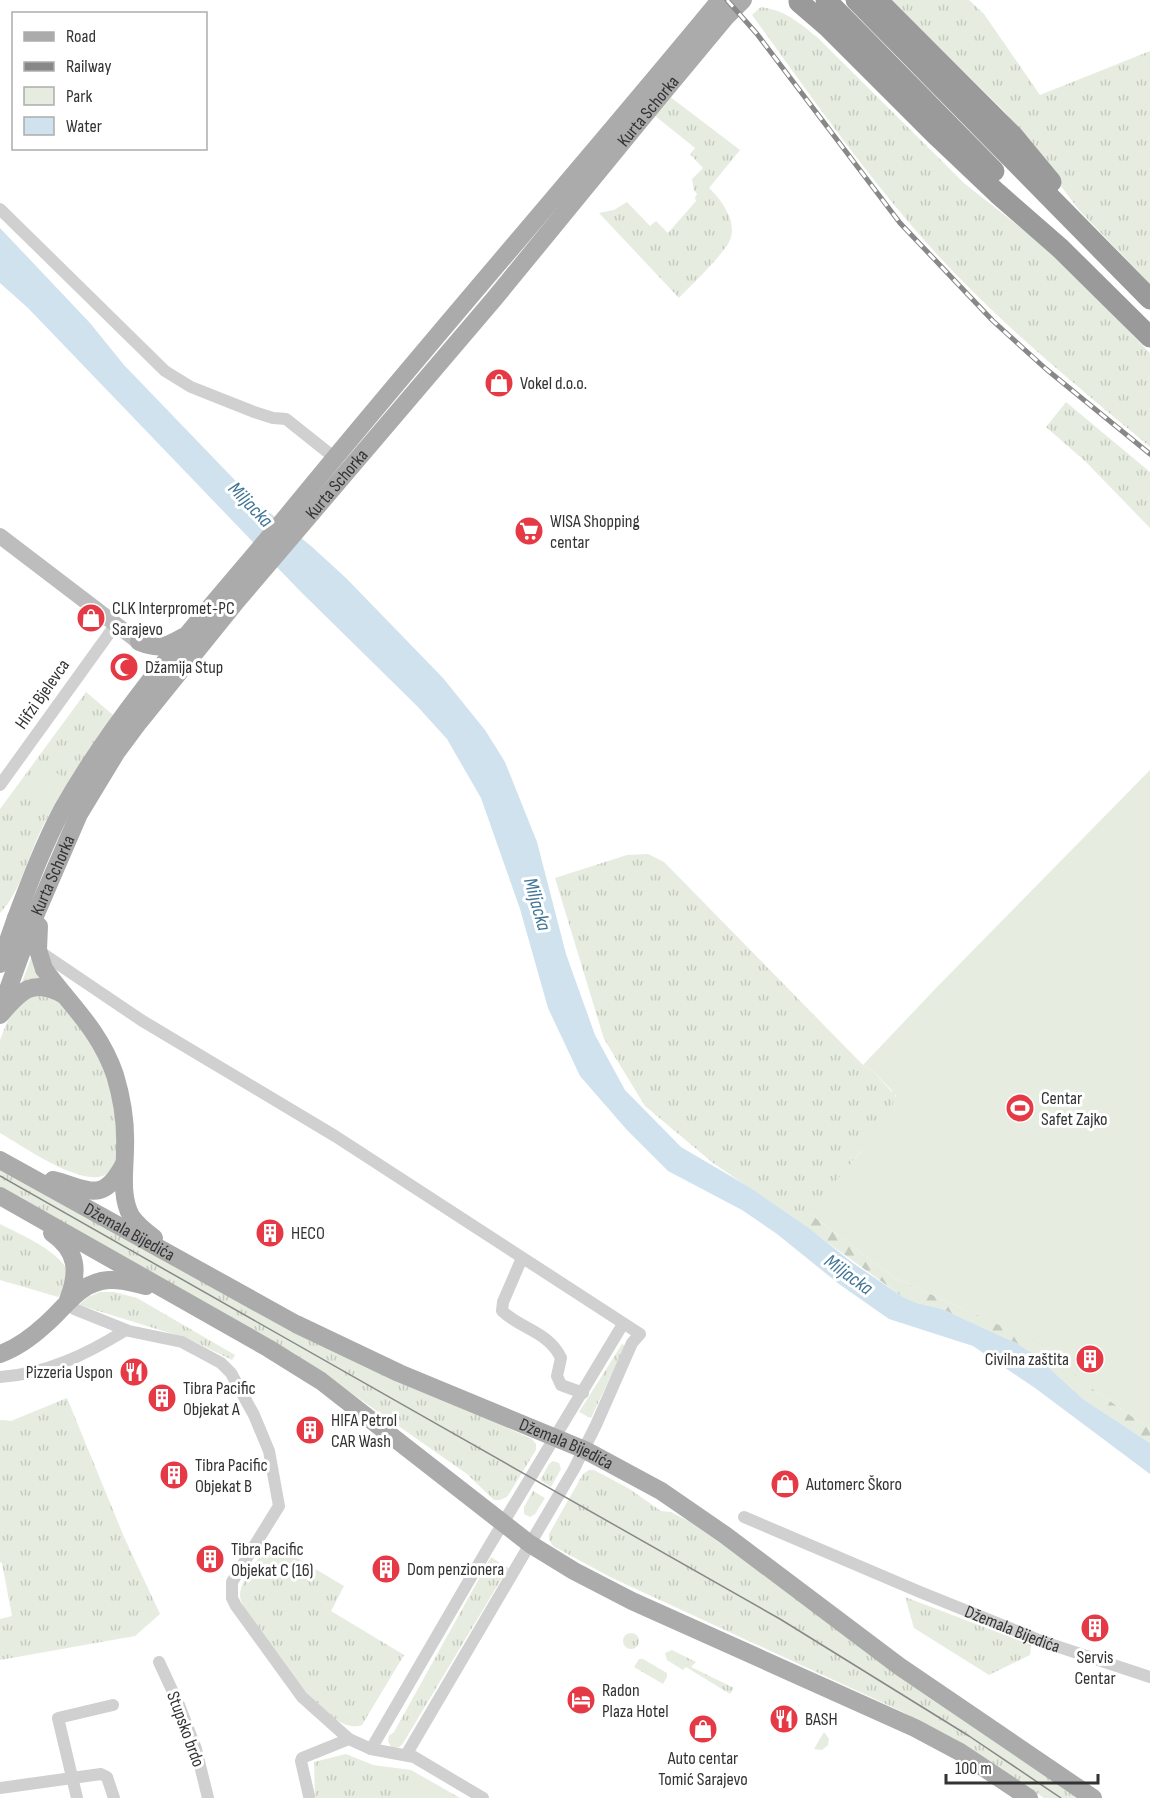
<svg xmlns="http://www.w3.org/2000/svg" width="1150" height="1798" font-family="'Sofia Sans Condensed',sans-serif">
  <style>
    .grass { fill: url(#grass-tufts) }
    .forest { fill: url(#forest-firs) }
    .park { fill: #e6ecdf }
    .water { fill: #cfe2ee }
    .lines { fill: none; stroke-linecap: round; stroke-linejoin: round }
    .minor { stroke: #d0d0d0; stroke-width: 12 }
    .secondary { stroke: #bdbdbd; stroke-width: 16 }
    .primary { stroke: #ababab; stroke-width: 18 }
    .motorway { stroke: #9a9a9a; stroke-width: 21 }
    .tram { stroke: #888; stroke-width: 1.5 }
    .rail-casing { stroke: #888; stroke-width: 5 }
    .rail { stroke: #fff; stroke-width: 3; stroke-dasharray: 9; stroke-linecap: butt }
    .primary-bridge { stroke: #ababab; stroke-width: 18 }
    .labels { text-anchor: middle; stroke-width: 6; stroke-linejoin: round; paint-order: stroke }
    .street-label { font-size: 18px; fill: #333; stroke: #fff }
    .poi-label { font-size: 18px; fill: #333; stroke: #fff; text-anchor: start }
    .water-label { font-size: 20px; font-style: italic; fill: #3f7597; stroke: #fff }
  </style>
  <defs>
    <pattern id="grass-tufts" width="24" height="20" patternUnits="userSpaceOnUse" patternTransform="scale(1.5)"><rect width="24" height="20" fill="#e6ecdf"/><path d="M3 7l-1-3M5 7V3M7 7l1-3M15 17l-1-3M17 17v-4M19 17l1-3" fill="none" stroke="#c6cbc0"/></pattern>
    <pattern id="forest-firs" width="22" height="20" patternUnits="userSpaceOnUse" patternTransform="scale(1.5)"><rect width="22" height="20" fill="#e6ecdf"/><path d="M5 1l3.5 6h-7zM16 11l3.5 6h-7z" fill="#c6cbc0"/></pattern>
  </defs>
  <rect width="100%" height="100%" fill="#fff"/>
  <g class="grass">
    <path d="M891,0H969L984,14L1040,95L1150,51V284L1079,210L1005,112Z"/>
    <path d="M761,7C785,10 800,23 818,38L965,184L1034,238L1074,275L1150,353V447C1068,379 986,312 917,232C858,164 805,88 752,15Z"/>
    <path d="M669,96L740,150L709,188C721,199 736,220 731,237C727,252 691,285 679,298L599,213L614,210L627,202L650,226L656,221L668,233L696,201L695,198L697,194L694,190L692,179L703,168L690,154L695,148L654,115Z"/>
    <path d="M1066,402L1150,472V528L1086,462L1046,427Z"/>
    <path d="M86,692L113,715C88,751 63,787 43,826C29,853 21,892 0,913V809Z"/>
    <path d="M648,854L664,862L863,1065L871,1069L892,1092L896,1090L890,1134L862,1150L829,1190L1053,1346L1087,1385L810,1213L795,1219L713,1163L645,1106L604,1039L555,878L627,855Z"/>
    <path d="M33,953L44,977L23,984L22,982Z"/>
    <path d="M34,993H50L88,1029L118,1108L115,1165C113,1168 109,1173 105,1175C80,1187 23,1146 0,1133V1040L11,1012Z"/>
    <path d="M0,1166L453,1404L532,1439L536,1444V1450L507,1497L500,1500H494L467,1474L294,1353L0,1187Z"/>
    <path d="M0,1224C25,1237 52,1247 69,1271L66,1288L58,1297L0,1280Z"/>
    <path d="M100,1292H114L137,1298L235,1355L232,1360L189,1339L79,1305L88,1297Z"/>
    <path d="M622,1344L625,1346L591,1418L579,1412Z"/>
    <path d="M67,1398L124,1537L160,1614L135,1636L0,1660V1619L12,1616L2,1563L0,1562V1420L11,1421Z"/>
    <path d="M553,1461L559,1463L561,1469L551,1487L540,1480L549,1464Z"/>
    <path d="M589,1470H594L628,1488L661,1511L671,1512L692,1523L1079,1798H1044L955,1739L903,1712L610,1577L553,1546L549,1540V1534L583,1474Z"/>
    <path d="M533,1491L545,1498L535,1514L530,1517L524,1514V1507Z"/>
    <path d="M270,1542L344,1586L331,1611L404,1655L362,1725C329,1739 264,1637 247,1613C244,1607 240,1601 240,1595C240,1580 262,1555 270,1542Z"/>
    <path d="M491,1557L508,1568L402,1745L396,1748L391,1747L388,1741L389,1736L394,1732Z"/>
    <path d="M905,1597L1031,1645L1030,1655L989,1675L914,1628Z"/>
    <circle cx="631" cy="1641" r="8"/>
    <path d="M672,1650L696,1662L691,1667L734,1688L730,1694L686,1667L683,1670L667,1660L665,1653Z"/>
    <path d="M639,1659H643L667,1673V1677L663,1684L634,1667Z"/>
    <path d="M824,1732L829,1739L828,1745L822,1750L814,1749Z"/>
    <path d="M346,1754L373,1765L411,1770L460,1798H315L314,1762Z"/>
  </g>
  <path class="forest" d="M809,1213L895,1278L1039,1343L1087,1385L1150,1429V1443L1083,1399L1035,1355L1016,1343L942,1309L917,1303L903,1297L795,1219Z"/>
  <g class="park">
    <path d="M40,761L61,776L40,808L18,792Z"/>
    <path d="M1150,770V1429L1087,1385L1039,1343L895,1278L809,1213L886,1122L896,1095L871,1069L863,1065L938,986Z"/>
    <path d="M418,1776L455,1798H405Z"/>
  </g>
  <path class="water" d="M0,228L90,323L124,365L255,501L311,546L346,578L443,678L485,730L505,762L537,842L566,954L595,1035L625,1090L681,1147L749,1187L810,1229L853,1263L903,1297L917,1303L942,1309L1016,1343L1035,1355L1083,1399L1150,1443V1474L1035,1388L973,1346L889,1319L839,1284L777,1234L742,1210L668,1171L627,1130L580,1076L548,1008L520,909L481,798L447,739L417,706L300,591L28,308L0,283Z"/>
  <g class="lines">
    <g class="minor">
      <path d="M0,209L165,371L191,387L254,412L273,418L286,419L335,458"/>
      <path d="M0,785L116,624"/>
      <path d="M36,949L141,1020L335,1136L640,1334L632,1343L596,1425L574,1469L406,1755"/>
      <path d="M522,1258L503,1302L502,1311C521,1329 549,1332 561,1358L557,1376L561,1385L583,1393"/>
      <path d="M74,1309L129,1331L182,1342L221,1363L231,1373L254,1415L269,1451L279,1506L232,1582V1598L236,1606L302,1697L349,1739L371,1749L414,1757L483,1798"/>
      <path d="M0,1377C47,1374 87,1354 126,1330"/>
      <path id="s1" d="M744,1517L920,1592L1044,1642L1150,1677"/>
      <path d="M159,1662L179,1705L196,1749L208,1798"/>
      <path d="M371,1749L488,1548L623,1324"/>
      <path d="M0,1788L101,1774L107,1777L114,1798"/>
      <path d="M309,1796L301,1761L302,1758L349,1739"/>
      <path d="M77,1798L58,1718L113,1705"/>
    </g>
    <path class="secondary" d="M0,536L139,642"/>
    <g class="primary">
      <path d="M139,642C159,650 165,647 183,637"/>
      <path d="M16,918C30,881 44,844 62,810C125,698 215,604 296,505C435,335 580,170 720,0"/>
      <path id="s2" d="M32,923L79,814L116,753L139,722L235,603L494,299L656,101L725,18L743,0"/>
      <path d="M0,964L8,941"/>
      <path d="M44,969C71,1006 99,1029 115,1075C122,1098 126,1124 125,1148C125,1169 120,1196 131,1216C137,1225 146,1232 154,1238"/>
      <path d="M1,1009L23,948"/>
      <path d="M0,1015C20,991 33,977 64,995"/>
      <path id="s3" d="M0,1160L296,1324L399,1373L585,1450L661,1491L725,1535L899,1666L1093,1798"/>
      <path d="M53,1180C87,1188 102,1206 124,1164"/>
      <path d="M0,1196L268,1348L321,1381L530,1544L574,1571L632,1601L915,1728L960,1752L1029,1798"/>
      <path d="M52,1233C78,1251 79,1272 68,1300"/>
      <path d="M0,1354C17,1348 33,1336 46,1324C67,1306 79,1282 109,1280C122,1279 134,1283 146,1286"/>
    </g>
    <g class="motorway">
      <path d="M826,0L994,171"/>
      <path d="M856,0L1150,299"/>
      <path d="M877,0L1013,136L1051,182"/>
      <path d="M799,2L828,27L938,137L997,193L1061,249L1150,337"/>
    </g>
    <path class="tram" d="M0,1176L780,1619L969,1736L1061,1798"/>
    <g class="rail-casing">
      <path id="rail" d="M727,0L757,34L900,223L993,321L1046,369L1150,454"/>
    </g>
    <use href="#rail" class="rail"/>
    <g class="primary-bridge">
      <path d="M39,926L38,950L44,969"/>
      <path d="M8,941L16,918"/>
      <path d="M23,948L32,923"/>
    </g>
  </g>
  <defs>
    <g id="shop-disc" transform="scale(1.5)"><circle r="9.5" fill="#e63946" stroke="#fff"/><path d="M-5-2.5h2.3a2.7 3.5 0 0 1 5.4 0H5L5.5 6h-11ZM-1.5-2.5h3a1.5 2.3 0 0 0-3 0Z" fill="#fff"/></g>
    <g id="supermarket-disc" transform="scale(1.5)"><circle r="9.5" fill="#e63946" stroke="#fff"/><path d="M-6-5.5h2.5l.6 2H6L4.5 2H-2.5L-4.4-4H-6ZM-1.5 3.2a1.3 1.3 0 1 0 .1 0ZM3 3.2a1.3 1.3 0 1 0 .1 0Z" fill="#fff"/></g>
    <g id="mosque-disc" transform="scale(1.5)"><circle r="9.5" fill="#e63946" stroke="#fff"/><path d="M3.5-4.9A6 6 0 1 0 3.5 4.9A5 5 0 1 1 3.5-4.9Z" fill="#fff"/></g>
    <g id="stadium-disc" transform="scale(1.5)"><circle r="9.5" fill="#e63946" stroke="#fff"/><path d="M0-5a6.5 5 0 1 0 0 10a6.5 5 0 1 0 0-10ZM-3.5-1.8h7v3.6h-7Z" fill="#fff"/></g>
    <g id="building-disc" transform="scale(1.5)"><circle r="9.5" fill="#e63946" stroke="#fff"/><path d="M-4-6H4V6H1V3H-1V6H-4ZM-2.5-4.3h1.7v1.8h-1.7ZM.8-4.3h1.7v1.8H.8ZM-2.5-1h1.7V.8h-1.7ZM.8-1h1.7V.8H.8Z" fill="#fff"/></g>
    <g id="restaurant-disc" transform="scale(1.5)"><circle r="9.5" fill="#e63946" stroke="#fff"/><path d="M-5-6h1v4h1v-4h1v4h1v-4h1v5L-1.5 .5V6h-2V.5L-5-1ZM5-6V6H3V1.5H1.5Q1.5-4 5-6Z" fill="#fff"/></g>
    <g id="hotel-disc" transform="scale(1.5)"><circle r="9.5" fill="#e63946" stroke="#fff"/><path d="M-6-4.5h1.5V1H6V5H4.5V3h-9V5H-6ZM-4 0a1.8 1.8 0 1 1 3.6 0ZM.5 0V-2.5h3Q6-2.5 6 0Z" fill="#fff"/></g>
  </defs>
  <g fill-rule="evenodd">
    <use href="#shop-disc" x="499" y="383"/>
    <use href="#supermarket-disc" x="529" y="531"/>
    <use href="#shop-disc" x="91" y="618"/>
    <use href="#mosque-disc" x="124" y="667"/>
    <use href="#stadium-disc" x="1020" y="1108"/>
    <use href="#building-disc" x="270" y="1233"/>
    <use href="#building-disc" x="1090" y="1359"/>
    <use href="#restaurant-disc" x="134" y="1372"/>
    <use href="#building-disc" x="162" y="1398"/>
    <use href="#building-disc" x="310" y="1430"/>
    <use href="#building-disc" x="174" y="1475"/>
    <use href="#shop-disc" x="785" y="1484"/>
    <use href="#building-disc" x="210" y="1559"/>
    <use href="#building-disc" x="386" y="1569"/>
    <use href="#building-disc" x="1095" y="1628"/>
    <use href="#hotel-disc" x="581" y="1700"/>
    <use href="#restaurant-disc" x="784" y="1719"/>
    <use href="#shop-disc" x="703" y="1729"/>
  </g>
  <g class="labels">
    <g class="street-label">
      <text dy="6" stroke="none"><textPath href="#s2" startOffset="1024">Kurta Schorka</textPath></text>
      <text dy="6" stroke="none"><textPath href="#s2" startOffset="538">Kurta Schorka</textPath></text>
      <text transform="translate(42 694) rotate(-55)" y="6">Hifzi Bjelevca</text>
      <text dy="6" stroke="none"><textPath href="#s2" startOffset="52">Kurta Schorka</textPath></text>
      <text dy="6" stroke="none"><textPath href="#s3" startOffset="148">Džemala Bijedića</textPath></text>
      <text dy="6" stroke="none"><textPath href="#s3" startOffset="634">Džemala Bijedića</textPath></text>
      <text dy="6" stroke="none"><textPath href="#s1" startOffset="291">Džemala Bijedića</textPath></text>
      <text transform="translate(186 1729) rotate(70)" y="6">Stupsko brdo</text>
    </g>
    <g class="poi-label">
      <text x="520" y="389">Vokel d.o.o.</text>
      <text x="550" y="527">WISA Shopping<tspan x="550" dy="21">centar</tspan></text>
      <text x="112" y="614">CLK Interpromet-PC<tspan x="112" dy="21">Sarajevo</tspan></text>
      <text x="145" y="673">Džamija Stup</text>
      <text x="1041" y="1104">Centar<tspan x="1041" dy="21">Safet Zajko</tspan></text>
      <text x="291" y="1239">HECO</text>
      <text x="1069" y="1365" text-anchor="end">Civilna zaštita</text>
      <text x="113" y="1378" text-anchor="end">Pizzeria Uspon</text>
      <text x="183" y="1394">Tibra Pacific<tspan x="183" dy="21">Objekat A</tspan></text>
      <text x="331" y="1426">HIFA Petrol<tspan x="331" dy="21">CAR Wash</tspan></text>
      <text x="195" y="1471">Tibra Pacific<tspan x="195" dy="21">Objekat B</tspan></text>
      <text x="806" y="1490">Automerc Škoro</text>
      <text x="231" y="1555">Tibra Pacific<tspan x="231" dy="21">Objekat C (16)</tspan></text>
      <text x="407" y="1575">Dom penzionera</text>
      <text x="1095" y="1663" text-anchor="middle">Servis<tspan x="1095" dy="21">Centar</tspan></text>
      <text x="602" y="1696">Radon<tspan x="602" dy="21">Plaza Hotel</tspan></text>
      <text x="805" y="1725">BASH</text>
      <text x="703" y="1764" text-anchor="middle">Auto centar<tspan x="703" dy="21">Tomić Sarajevo</tspan></text>
    </g>
    <g class="water-label">
      <text transform="translate(251 504) rotate(46)" y="7">Miljacka</text>
      <text transform="translate(538 904) rotate(74)" y="7">Miljacka</text>
      <text transform="translate(849 1274) rotate(36)" y="7">Miljacka</text>
    </g>
  </g>
  <rect x="12" y="12" width="195" height="138" fill="#ffffff" stroke="#adadad" stroke-width="1.5"/>
  <rect x="24" y="32" width="30" height="9" fill="#ababab" stroke="#adadad" stroke-width="1.5"/>
  <text x="66" y="42" font-size="18" fill="#333333">Road</text>
  <rect x="24" y="62" width="30" height="9" fill="#888888" stroke="#adadad" stroke-width="1.5"/>
  <text x="66" y="72" font-size="18" fill="#333333">Railway</text>
  <rect x="24" y="87" width="30" height="18" fill="#e6ecdf" stroke="#adadad" stroke-width="1.5"/>
  <text x="66" y="102" font-size="18" fill="#333333">Park</text>
  <rect x="24" y="117" width="30" height="18" fill="#cfe2ee" stroke="#adadad" stroke-width="1.5"/>
  <text x="66" y="132" font-size="18" fill="#333333">Water</text>
  <path d="M946 1774v9h152v-9" fill="none" stroke="#333333" stroke-width="3"/>
  <text x="955" y="1774" font-size="18" fill="#333333" stroke="#ffffff" stroke-width="4.5" paint-order="stroke">100 m</text>
</svg>
